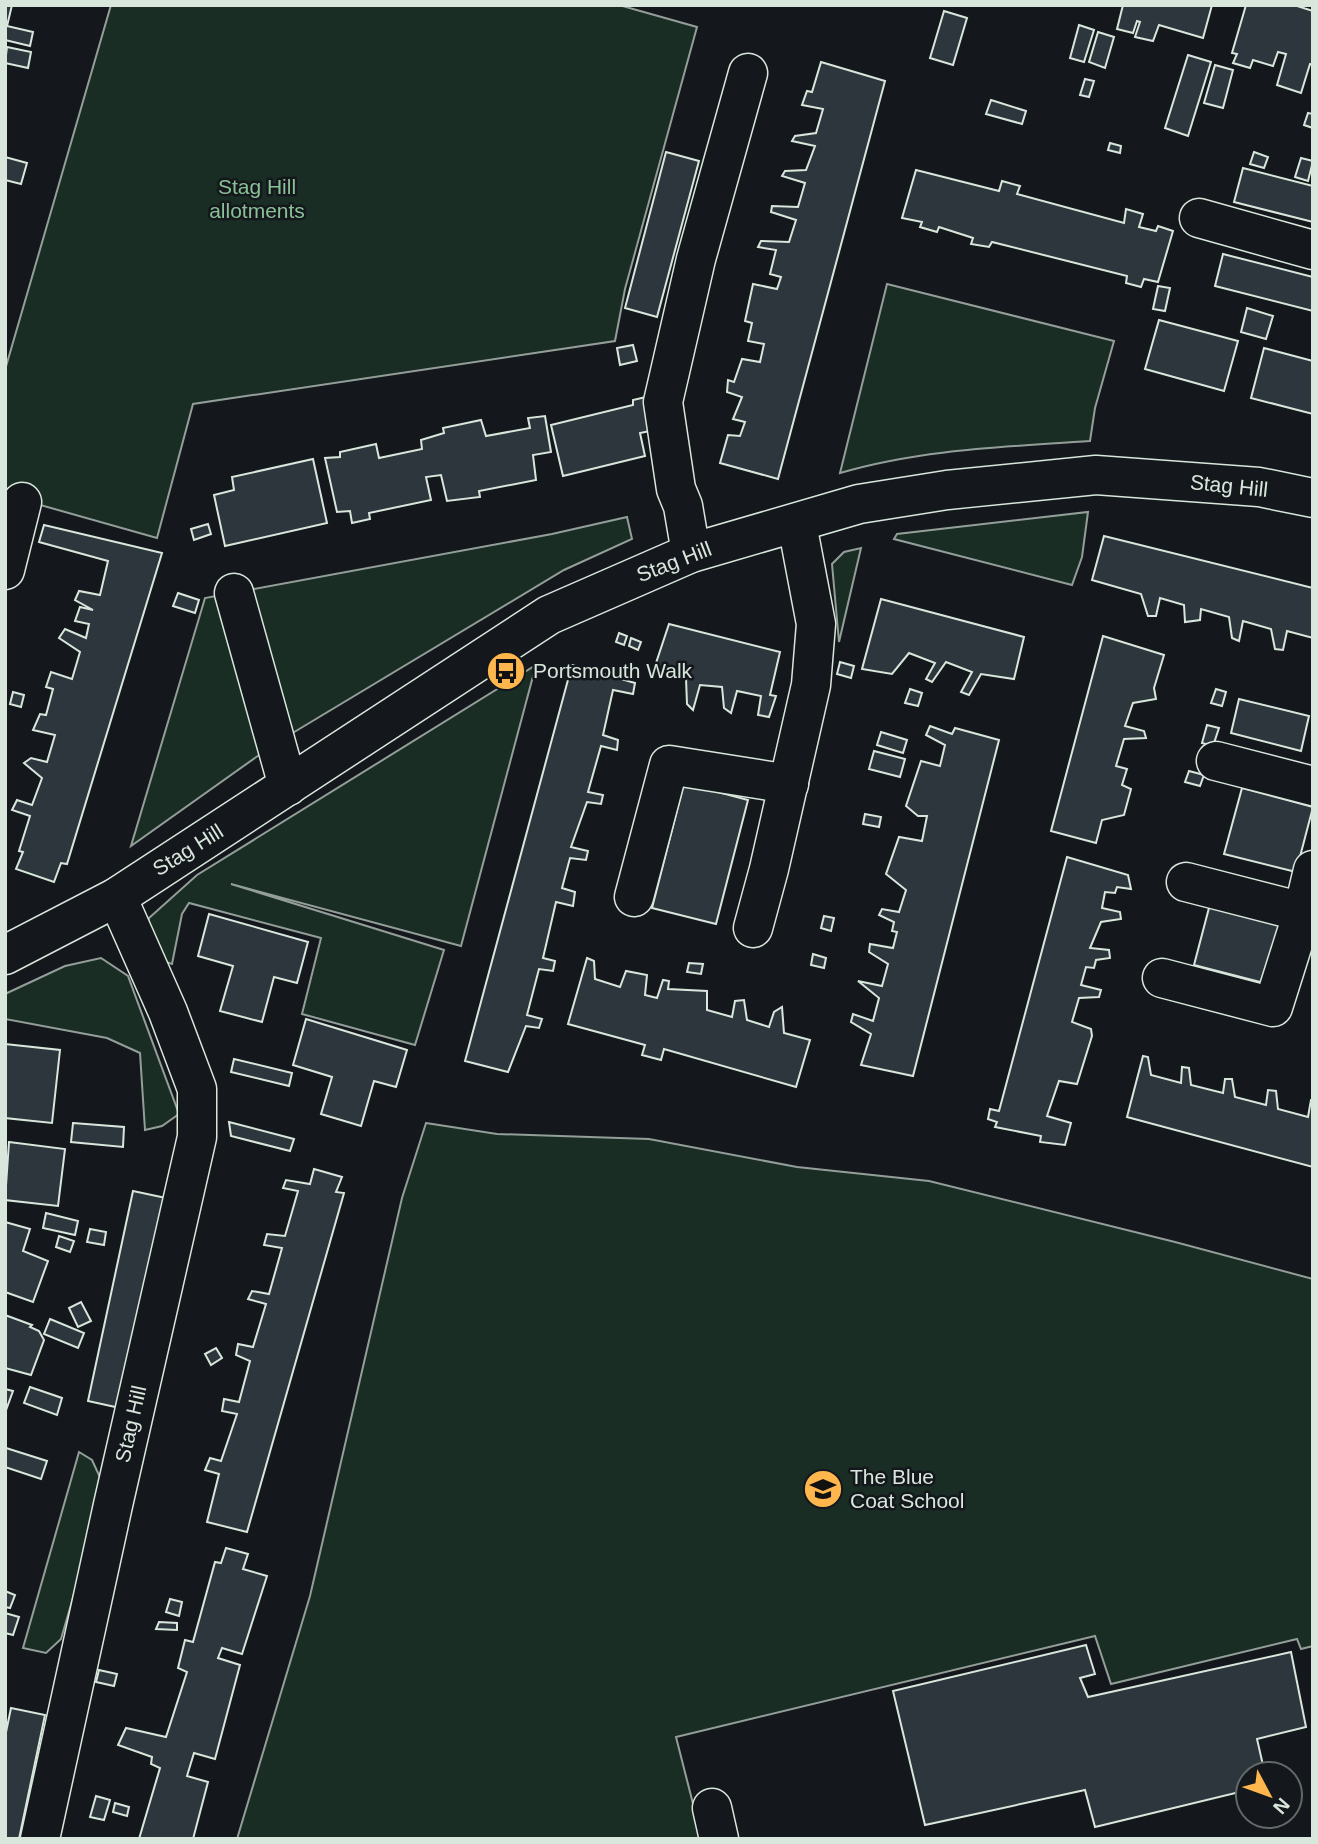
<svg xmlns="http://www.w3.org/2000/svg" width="1318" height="1844" font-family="Arial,sans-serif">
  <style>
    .green { fill: #1a2d24; stroke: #939e99; stroke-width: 2 }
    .building { fill: #2c363c; stroke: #d8e6dc; stroke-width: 2 }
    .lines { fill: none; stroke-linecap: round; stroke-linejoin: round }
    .minor-casing { stroke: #d8e6dc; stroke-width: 41 }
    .minor { stroke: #14181c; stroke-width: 38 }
    .labels { text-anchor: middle; stroke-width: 5; stroke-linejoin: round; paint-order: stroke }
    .park-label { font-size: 21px; fill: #8ac095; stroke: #14181c }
    .street-label { font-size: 21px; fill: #d8e6dc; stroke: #14181c }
    .poi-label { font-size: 21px; fill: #d8e6dc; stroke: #14181c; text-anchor: start }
  </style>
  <rect width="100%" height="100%" fill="#14181c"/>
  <g class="green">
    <path d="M111,5H619L697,27L625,289L615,341L193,404L157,538L5,495V370Z"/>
    <path d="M887,284L1114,341L1095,408L1090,441C1006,447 921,449 840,473Z"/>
    <path d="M1088,512L1082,557L1072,585L894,539L897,534Z"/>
    <path d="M627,517L632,539L564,570L276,743L131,846L205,598L552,534Z"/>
    <path d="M861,548L839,642L832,564L844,552Z"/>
    <path d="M536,665L461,946L231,884L444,950L415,1045L302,1014L321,938L189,903L182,914L172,964L140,953L149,918L197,875Z"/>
    <path d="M101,958L128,976L179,1114L162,1126L145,1130L140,1053L107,1038L5,1019V994L65,966Z"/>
    <path d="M426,1123L497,1134L649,1139L797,1167L929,1181L1175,1242L1313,1279V1646L1301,1649L1297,1639L1111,1684L1095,1636L676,1737L702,1839H237L310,1596L402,1198Z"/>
    <path d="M79,1452L92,1460L105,1488L61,1639L46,1653L23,1648Z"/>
  </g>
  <g class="building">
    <path d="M5,5H12L7,26L33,32L30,46L5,40Z"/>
    <path d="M1123,5H1212L1203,38L1159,25L1153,41L1135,37L1140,22L1137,21L1133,33L1117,29Z"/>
    <path d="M1246,5H1294L1313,11V65L1310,64L1301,93L1277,85L1286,54L1278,52L1273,66L1253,60L1250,68L1233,63L1237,54L1232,53Z"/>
    <path d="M944,11L967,18L953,65L930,58Z"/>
    <path d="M1079,25L1094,30L1084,62L1070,58Z"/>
    <path d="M1098,32L1114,37L1105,68L1089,62Z"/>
    <path d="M7,47L31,52L28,68L5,63Z"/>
    <path d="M1188,55L1211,62L1188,136L1165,128Z"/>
    <path d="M821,62L885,81L778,479L720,463L728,435L740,436L745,422L733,419L742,397L727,392L728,380L734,382L742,359L760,362L764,344L748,341L752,323L745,321L753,284L777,289L781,277L770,274L776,250L758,247L761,241L789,242L796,220L771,212L772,206L798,207L805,183L782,176L785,171L806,170L815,146L792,141L795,136L816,133L823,109L802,105L807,91L812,92Z"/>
    <path d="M1215,65L1233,70L1223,108L1204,103Z"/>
    <path d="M1085,79L1094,81L1089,97L1080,95Z"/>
    <path d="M991,100L1026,111L1022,124L986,114Z"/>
    <path d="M1308,113L1313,114V128L1304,125Z"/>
    <path d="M1110,143L1121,146L1120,153L1108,150Z"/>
    <path d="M666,152L699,161L657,317L625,308Z"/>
    <path d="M1254,152L1268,157L1264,168L1250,164Z"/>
    <path d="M5,157L27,163L21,184L5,180Z"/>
    <path d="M1301,158L1313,161L1308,181L1295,177Z"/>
    <path d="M1243,168L1313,186V222L1234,202Z"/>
    <path d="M916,170L999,191L1002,181L1020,186L1017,194L1124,223L1126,209L1143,214L1139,227L1156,231L1158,226L1173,231L1158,282L1144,279L1141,287L1126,283L1127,276L992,242L989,247L971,244L973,238L939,227L937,232L920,227L922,222L902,218Z"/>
    <path d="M1223,254L1313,277V311L1215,286Z"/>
    <path d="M1158,286L1170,288L1165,311L1153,309Z"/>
    <path d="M1247,308L1273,316L1266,339L1241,332Z"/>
    <path d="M1159,320L1238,341L1224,391L1145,369Z"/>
    <path d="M633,345L637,361L620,365L617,348Z"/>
    <path d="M1264,348L1313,361V414L1251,398Z"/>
    <path d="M646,397L655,430L640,433L645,456L563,476L551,425L633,405V400Z"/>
    <path d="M545,416L551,452L533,455L536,480L479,491L480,497L447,501L441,475L426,477L431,500L369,513L370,519L352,523L350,511L337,512L325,458L340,457V452L376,444L379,458L422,449L421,440L444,433L443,428L481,420L486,436L530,428L528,418Z"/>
    <path d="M313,459L327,523L225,546L214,495L234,490L232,477Z"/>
    <path d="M208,524L211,534L194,540L191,529Z"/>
    <path d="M44,525L162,553L67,864L61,863L54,882L16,869L23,852L19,851L30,816L12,810L17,800L32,805L42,778L24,763L31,758L47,762L55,735L33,730L40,714L46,715L53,689L46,687L51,672L72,679L80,652L59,638L65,629L86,638L89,624L75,621L80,607L93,610L75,600L79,591L100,595L108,561L39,542Z"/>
    <path d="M1104,536L1313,588V638L1287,631L1283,650L1275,649L1271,629L1243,621L1239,641L1232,638L1229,617L1201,609L1200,620L1185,622L1184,605L1160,598L1156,616H1148L1141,594L1092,580Z"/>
    <path d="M178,593L199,600L195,613L173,606Z"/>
    <path d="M881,599L1024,637L1014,679L981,674L969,695L961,692L972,672L946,662L932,682L926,679L935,663L909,653L892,674L862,669Z"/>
    <path d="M669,624L780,652L770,695L776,696L769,717L758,715L761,696L737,691L731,713L724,708L722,687L700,685L693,710L687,704L686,678L654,669Z"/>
    <path d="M619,633L627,636L624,645L616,642Z"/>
    <path d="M1103,636L1164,655L1154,688L1156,699L1133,703L1125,726L1144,731L1146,738L1124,739L1116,766L1127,769L1122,785L1131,789L1124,815L1102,820L1096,843L1051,831Z"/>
    <path d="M631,638L641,642L638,650L629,646Z"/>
    <path d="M840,662L854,666L851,678L837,674Z"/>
    <path d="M572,665L635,683L633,694L613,690L603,735L618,740L617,750L601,746L588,792L603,795L601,804L587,802L571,847L588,851L586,860L570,858L562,888L575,892L573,906L556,902L543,958L555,961L553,971L539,969L527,1015L542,1019L539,1028L526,1026L508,1072L465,1061Z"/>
    <path d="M910,689L922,693L918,706L905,703Z"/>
    <path d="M1216,689L1226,692L1222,706L1211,703Z"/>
    <path d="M13,692L24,695L21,707L10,704Z"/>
    <path d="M1239,699L1309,716L1301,751L1231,733Z"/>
    <path d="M1207,725L1219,728L1213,746L1202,743Z"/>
    <path d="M930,726L952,734L955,728L999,740L913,1076L861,1065L871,1034L851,1022L853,1014L873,1021L879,998L858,981L882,986L888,964L869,952L870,944L893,948L897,932L892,931L894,922L879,915L882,909L899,912L906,890L886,874L899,837L922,841L927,816H918L906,806L921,761L940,766L945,745L926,735Z"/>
    <path d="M881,732L907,740L903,753L877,745Z"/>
    <path d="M874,751L905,759L900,777L869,769Z"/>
    <path d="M1189,771L1204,775L1200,786L1185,782Z"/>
    <path d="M684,783L748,800L716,924L652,908Z"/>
    <path d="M1242,788L1313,807L1296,872L1224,854Z"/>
    <path d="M865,814L881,817L879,827L863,824Z"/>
    <path d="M1067,857L1128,875L1131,889L1117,887L1115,893L1105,892L1102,908L1120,912L1121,919L1101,922L1090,948L1109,950L1110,958L1096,960L1094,968L1086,967L1081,985L1101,990L1099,997L1079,998L1072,1022L1091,1029L1092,1036L1077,1084L1059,1081L1047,1116L1071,1123L1065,1145L1040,1142L1041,1136L995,1127L997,1122L988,1119L990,1109L999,1111Z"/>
    <path d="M1210,904L1280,922L1264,983L1194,965Z"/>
    <path d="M209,914L308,942L297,983L274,977L262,1022L220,1011L233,966L198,956Z"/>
    <path d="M824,916L834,918L831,931L821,928Z"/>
    <path d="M813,954L826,958L824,968L811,965Z"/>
    <path d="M587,958L594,961L595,979L620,987L626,971L647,975L645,995L657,998L663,980L669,981L668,989L707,991V1010L732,1017L735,1001L744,1000L747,1020L769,1027L774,1012L782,1007L784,1033L810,1040L796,1087L664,1049L661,1060L642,1055L645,1045L568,1024Z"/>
    <path d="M689,963L703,964L701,974L687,972Z"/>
    <path d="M306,1019L407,1050L396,1087L374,1081L361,1126L321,1114L332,1077L293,1065Z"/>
    <path d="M5,1044L60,1050L52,1123L5,1118Z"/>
    <path d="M1143,1056L1148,1057L1151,1075L1181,1083L1182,1067L1189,1068L1191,1085L1223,1093L1225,1079H1232L1235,1097L1266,1105L1268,1090L1276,1091L1278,1109L1308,1117L1311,1100H1313V1167L1127,1117Z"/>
    <path d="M234,1059L292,1073L289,1086L231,1072Z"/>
    <path d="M229,1122L294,1139L290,1151L231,1136Z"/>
    <path d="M73,1123L124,1127L123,1147L71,1142Z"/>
    <path d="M9,1142L65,1149L58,1206L5,1200Z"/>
    <path d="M314,1169L342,1177L336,1192L344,1193L247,1532L207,1522L219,1474L205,1470L210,1458L221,1461L237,1414L222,1411L224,1399L239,1402L250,1361L236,1355L238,1344L253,1347L266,1304L248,1299L252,1291L269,1294L282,1248L264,1245L267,1234L285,1236L298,1191L283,1188L286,1180L310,1184Z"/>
    <path d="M133,1191L166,1198L120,1408L88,1401Z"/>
    <path d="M46,1213L78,1221L75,1235L43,1228Z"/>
    <path d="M5,1222L30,1229L23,1251L48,1261L33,1302L5,1292Z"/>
    <path d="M90,1229L106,1232L104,1245L87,1242Z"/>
    <path d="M59,1236L74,1241L70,1252L56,1247Z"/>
    <path d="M81,1302L91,1321L78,1327L69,1308Z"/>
    <path d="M5,1315L32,1325L30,1327L39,1331L44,1340L31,1375L5,1368Z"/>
    <path d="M50,1319L84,1333L78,1348L44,1334Z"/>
    <path d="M216,1348L222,1358L211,1365L205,1354Z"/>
    <path d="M30,1387L62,1398L57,1415L24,1403Z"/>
    <path d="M5,1389L13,1391L5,1413Z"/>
    <path d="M6,1448L47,1461L41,1479L5,1467Z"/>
    <path d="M226,1548L248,1554L243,1569L267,1576L242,1654L222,1648L218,1658L240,1665L215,1759L194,1753L187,1776L208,1782L193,1839H139L160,1768L151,1764L152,1757L118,1745L126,1728L166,1737L187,1672L178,1668L185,1640L193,1642L215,1562L221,1563Z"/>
    <path d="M5,1591L15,1595L10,1608L5,1607Z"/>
    <path d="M170,1599L182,1602L179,1616L166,1612Z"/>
    <path d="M5,1613L19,1617L13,1635L5,1633Z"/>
    <path d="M159,1622L177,1623V1630L156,1629Z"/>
    <path d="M1086,1645L1095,1674L1080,1678L1088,1697L1291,1652L1306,1727L1257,1739L1265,1774H1248V1790L1095,1827L1085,1790L925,1825L893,1691Z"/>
    <path d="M99,1670L117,1674L114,1686L96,1682Z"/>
    <path d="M11,1708L45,1715L19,1839H5V1737Z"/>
    <path d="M96,1796L110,1800L104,1820L90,1817Z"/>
    <path d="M115,1803L129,1807L127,1816L113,1812Z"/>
  </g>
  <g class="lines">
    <g class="minor-casing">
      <g id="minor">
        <path d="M1199,218L1313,250"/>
        <path d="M691,553L683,506L676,489L663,402L696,259L748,73"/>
        <path d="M5,570L22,502"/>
        <path d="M234,593L288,786"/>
        <path d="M1216,761L1313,786"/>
        <path d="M1186,882L1303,912"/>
        <path d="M634,897L669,765L789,784"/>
        <path d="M753,928L769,869L811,685L816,624L797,524"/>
        <path d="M5,955L117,897L549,615L691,553L859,504L947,490L1096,475L1259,487L1313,498"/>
        <path d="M1162,978L1273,1007L1303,912L1313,870"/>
        <path d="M712,1808L719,1839"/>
        <path d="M40,1839L113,1505L197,1137V1089L168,1012L117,897"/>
      </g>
    </g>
    <use href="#minor" class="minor"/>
  </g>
  <defs>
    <g id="bus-disc" transform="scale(2.0125)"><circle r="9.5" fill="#ffb74d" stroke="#14181c"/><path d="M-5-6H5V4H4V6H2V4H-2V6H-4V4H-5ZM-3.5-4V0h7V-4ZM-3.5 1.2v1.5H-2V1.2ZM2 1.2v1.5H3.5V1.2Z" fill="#111"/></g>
    <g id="school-disc" transform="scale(2.0125)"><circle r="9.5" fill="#ffb74d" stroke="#14181c"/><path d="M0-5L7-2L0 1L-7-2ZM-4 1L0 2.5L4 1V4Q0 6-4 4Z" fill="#111"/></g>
  </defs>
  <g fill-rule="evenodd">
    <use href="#bus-disc" x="506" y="671"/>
    <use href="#school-disc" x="823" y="1489"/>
  </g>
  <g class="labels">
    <g class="park-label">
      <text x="257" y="194">Stag Hill<tspan x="257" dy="24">allotments</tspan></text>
    </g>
    <g class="street-label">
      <text transform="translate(1229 486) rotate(6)" y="7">Stag Hill</text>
      <text transform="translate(674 562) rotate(-21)" y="7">Stag Hill</text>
      <text transform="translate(188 850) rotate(-32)" y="7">Stag Hill</text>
      <text transform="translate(131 1424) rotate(-77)" y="7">Stag Hill</text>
    </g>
    <g class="poi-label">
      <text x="533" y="678">Portsmouth Walk</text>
      <text x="850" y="1484">The Blue<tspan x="850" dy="24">Coat School</tspan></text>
    </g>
  </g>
  <rect width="1318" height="1844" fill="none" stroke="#d8e6dc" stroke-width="14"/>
  <g transform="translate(1269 1795) rotate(131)"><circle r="33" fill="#14181c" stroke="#626a69" stroke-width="2"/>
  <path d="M0-5L12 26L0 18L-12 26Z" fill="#ffb74d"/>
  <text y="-10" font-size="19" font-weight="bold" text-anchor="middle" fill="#d8e6dc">N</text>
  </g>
</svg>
